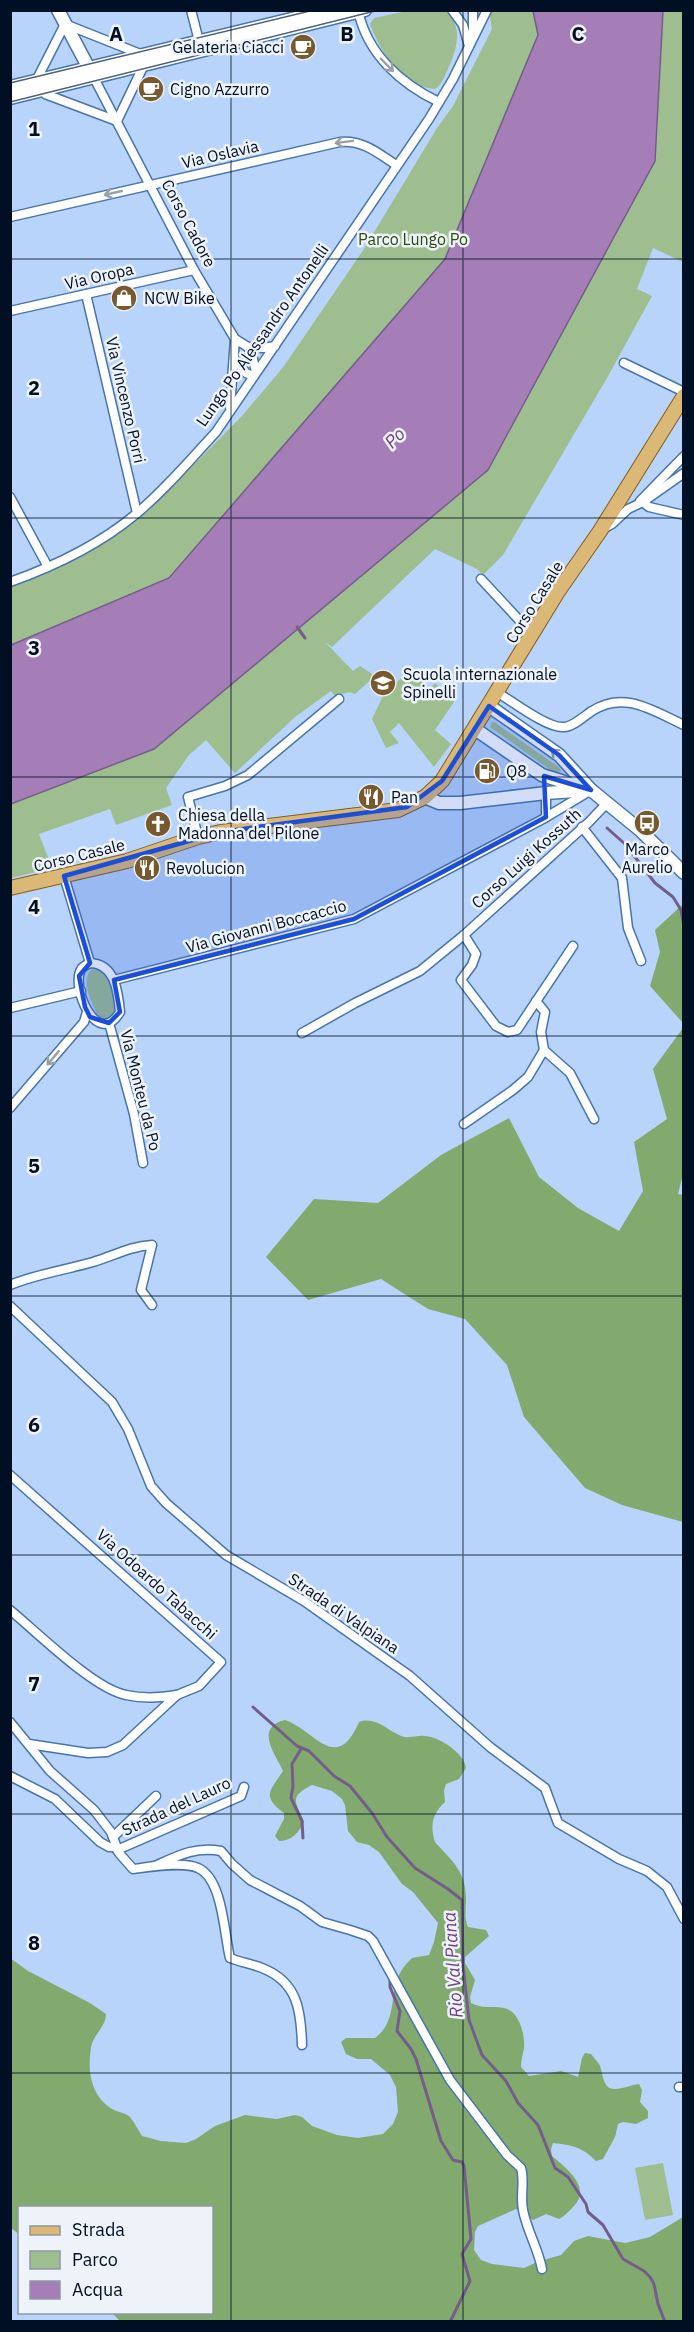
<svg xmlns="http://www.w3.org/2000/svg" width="694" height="2332" font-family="'IBM Plex Sans',sans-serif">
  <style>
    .green { fill: #9ebe8f }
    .forest { fill: #82aa6e }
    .water { fill: #a67eb7; stroke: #745d8b; stroke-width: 1.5 }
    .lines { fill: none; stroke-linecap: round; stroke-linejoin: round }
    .stream { stroke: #745d8b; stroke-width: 3 }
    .street-casing { stroke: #4874ad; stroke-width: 11 }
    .secondary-casing { stroke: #4874ad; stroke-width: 15 }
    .primary-casing { stroke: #805e1e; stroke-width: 16 }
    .street { stroke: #fff; stroke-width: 8 }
    .secondary { stroke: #fff; stroke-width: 12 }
    .primary { stroke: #dcb876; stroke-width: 14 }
    .tram { stroke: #4e627e; stroke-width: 1.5 }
    .oneway { stroke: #999fa8 }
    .marked { fill: #1d4ed8; fill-opacity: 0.2; stroke: #1d4ed8; stroke-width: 4.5; stroke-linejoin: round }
    .grid { fill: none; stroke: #010f25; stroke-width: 1.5; stroke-opacity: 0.55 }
    .labels { text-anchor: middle; stroke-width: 5; stroke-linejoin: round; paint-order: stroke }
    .poi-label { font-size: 16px; fill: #010f25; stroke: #eef3f9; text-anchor: start }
    .street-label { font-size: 16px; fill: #010f25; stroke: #eef3f9 }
    .park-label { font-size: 16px; fill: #284d0f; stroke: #eef3f9 }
    .water-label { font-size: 18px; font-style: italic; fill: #723e86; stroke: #eef3f9 }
    .grid-label { font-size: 20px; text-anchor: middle; font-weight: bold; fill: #010f25; stroke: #eef3f9; stroke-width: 5; stroke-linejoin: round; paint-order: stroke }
  </style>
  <rect width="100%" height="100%" fill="#b8d4fa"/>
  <g class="green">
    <path d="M407,11L445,10C464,27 457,49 448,69C444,77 442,85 435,89C402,87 380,51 370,24L374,18Z"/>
    <path d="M489,11H533L538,35L445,259L169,578L11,645V582L98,547L147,512L242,416L284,366L364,249L437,128L453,106L492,29Z"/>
    <path d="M663,11H683V262L653,248L637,289L652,296L607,378L503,555L483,575L477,569L435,549L332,647L325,642L353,671L360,666L375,676L355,694L349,692L335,696L331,691L295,717L235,773L206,740L189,755L166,788L172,805L116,825L110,809L39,834L52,868L11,878V804L154,749L488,470L655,161Z"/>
    <path d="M408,672L430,688L435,683L454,702L435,730L451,744L434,767L399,723L390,732L399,743L386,748L372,719L384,694Z"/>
    <path d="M492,722H494L560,768L561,771L556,774L490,727Z"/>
    <path d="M92,969L100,970C109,978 117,1001 114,1014L107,1019L100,1017L97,1014C91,1002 80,979 92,969Z"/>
    <path d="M663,2163L673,2215L645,2220L635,2168Z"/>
  </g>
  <g class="forest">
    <path d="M683,904V1023L650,986L660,952L655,930Z"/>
    <path d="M683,1028L684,1170L678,1194L684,1195L683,1522L622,1505L585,1488L524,1417L507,1365L465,1319L428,1309L381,1279L308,1300L266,1257L314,1199L378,1203L441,1155L509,1118L539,1177L578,1208L619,1231L643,1191L634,1142L667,1119L653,1069Z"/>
    <path d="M285,1720C315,1730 336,1775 359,1722C375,1716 387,1730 401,1736C409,1739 417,1735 424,1736C439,1736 465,1754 466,1768L459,1779L446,1784L444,1790L445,1802C432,1814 430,1826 435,1842C452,1861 466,1871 466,1899C466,1909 464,1918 468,1927L486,1930L489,1936L465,1957V1963L475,1980L470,1997L471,2003C486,2010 490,2005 504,2008C519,2011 525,2034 524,2048C523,2054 521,2060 521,2067L529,2076L561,2071L578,2077L582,2058L585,2053L591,2054C594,2058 598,2062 600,2066C603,2074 603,2090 615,2089C622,2089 631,2085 639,2084L642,2090L640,2102L648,2111V2118L636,2124L623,2122L618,2124L615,2137L603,2159L596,2161C582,2147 572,2145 553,2143L551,2149L552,2156C566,2168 592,2187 574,2206C569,2211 565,2216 559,2219L546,2214L533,2220L516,2209L478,2226L475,2232L474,2250L481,2260L492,2264L524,2268L537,2262L561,2255L574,2241L588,2236L625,2243L650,2237L683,2217V2321H120L112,2313L212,2312V2208H20L19,2234L11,2228L10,1958L28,1971L90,2003L106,2014C106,2027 93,2035 91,2047C87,2071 91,2096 112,2109C117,2112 125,2113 129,2116C134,2121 138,2130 142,2136L161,2141L186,2143L196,2139L215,2126L245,2115L277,2119L295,2115L302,2117L312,2126L337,2135L358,2138L383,2134L393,2124L398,2112L396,2087L390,2075L371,2059H357L346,2054L341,2042L346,2038H375C398,2021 389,1993 400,1973C403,1967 408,1962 412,1958L429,1955L434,1942L438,1923L413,1892L402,1884L379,1852L369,1845L357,1842L348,1831L345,1805L342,1799L332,1791L312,1785C286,1798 298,1804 304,1822C299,1833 291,1841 279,1841L275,1836L284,1819V1813C261,1796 270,1791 283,1771C275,1753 254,1728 285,1720Z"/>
  </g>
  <path class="water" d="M533,11H663L655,161L488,470L154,749L11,804V645L169,578L445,259L538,35Z"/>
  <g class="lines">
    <g class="stream">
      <path d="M297,627L305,638"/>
      <path d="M607,828L625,844L655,883L673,897L681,910L684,927"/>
      <path d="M253,1707L297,1746L309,1751L334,1776L350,1786L372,1813L387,1837L415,1868L448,1889L462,1900L463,1966L469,2020L482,2055L506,2081L518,2103L538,2125L555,2168L568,2177L586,2204L588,2212L603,2225L623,2259L644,2271L650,2277L654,2284L658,2304L665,2322"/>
      <path d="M301,1749L292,1764L293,1786L291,1798L302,1821L303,1838"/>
      <path d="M390,1978V1987L400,2011L397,2031L411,2049L416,2059L441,2141L453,2160L462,2162L464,2166L471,2239L462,2254L470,2281L450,2322"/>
    </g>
    <g class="street-casing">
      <g id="street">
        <path d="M191,10L200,45"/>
        <path d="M358,10C367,54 401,84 439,102"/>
        <path d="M452,10L463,25L469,46"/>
        <path d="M473,10V37"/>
        <path d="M65,24L138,53L142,69L117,121L45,94L38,77Z"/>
        <path d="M94,78L194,270L235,339L248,347L264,348L275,346"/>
        <path d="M10,217L340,142C363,140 378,153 396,165"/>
        <path d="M86,294L137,513"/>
        <path d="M10,311L194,270"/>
        <path d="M248,347L252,355L256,372"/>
        <path d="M234,358L246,373L253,376"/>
        <path d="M624,363L684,392"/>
        <path d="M230,407L235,339"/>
        <path d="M10,497L48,567"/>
        <path d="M640,501L684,456"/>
        <path d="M643,502L649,507L684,515"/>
        <path d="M603,529L612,524L628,509L643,502L684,473"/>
        <path d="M481,579L533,635"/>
        <path d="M10,582C55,566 99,545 136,514C165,490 190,460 216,432L429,119L453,79L487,10"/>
        <path d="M498,693C512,701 548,729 564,727C573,727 584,716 592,711C624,690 653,711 684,725"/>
        <path d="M546,817V793"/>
        <path d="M582,827L622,878L628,928L641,961"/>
        <path d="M198,837L188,797L225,786L248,775L339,699"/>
        <path d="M64,876L90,963"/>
        <path d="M464,935L476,954L472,965L461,980L496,1026L508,1032L517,1030L573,946"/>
        <path d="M90,963C115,964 118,991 120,1012C97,1050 69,985 82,968C84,966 88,964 90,963Z"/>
        <path d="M114,980L354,919L543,819L588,792"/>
        <path d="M536,1001L545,1012L541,1032L544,1050L570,1073L594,1119"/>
        <path d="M10,1008L81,991"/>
        <path d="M109,1023L134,1114L143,1163"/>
        <path d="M302,1033L355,1003L420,971L464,935L589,822L608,802"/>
        <path d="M10,1108L84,1022L87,1012"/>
        <path d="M464,1124L513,1090L528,1077L544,1050"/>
        <path d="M10,1285C37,1274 65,1270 93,1262C113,1256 131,1246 152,1245L141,1290L152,1305"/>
        <path d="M10,1306L112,1402L128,1429L151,1486L166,1503L226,1555L304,1601L410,1676L490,1747L545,1788L558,1823L619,1859L647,1871L667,1887L684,1919"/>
        <path d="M10,1475L221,1662L199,1686L177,1695L123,1745L107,1752L88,1753L29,1744"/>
        <path d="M10,1610C38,1633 94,1689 126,1695C144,1699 160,1698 177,1695"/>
        <path d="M10,1722L50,1771L94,1810L111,1832L119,1853L133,1869C149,1867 184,1861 198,1868C223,1879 224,1934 230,1958C240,1962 252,1964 262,1968C298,1982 301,2011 302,2045"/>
        <path d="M10,1776L55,1799L100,1842L109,1847H116"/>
        <path d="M113,1837L156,1796"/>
        <path d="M117,1850L241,1796L244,1787"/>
        <path d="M155,1866C177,1856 196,1846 221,1851L232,1864L250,1880L300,1906L322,1922L350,1930L368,1936L373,1941L450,2080L507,2155L521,2168C525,2181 520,2196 523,2210C527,2231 538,2248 542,2269"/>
        <path d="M679,2087H684"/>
      </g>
    </g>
    <g class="secondary-casing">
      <g id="secondary">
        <path d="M58,10L93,76"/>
        <path d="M10,87L329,10"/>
        <path d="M10,98L365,10"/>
        <path d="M489,706L559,755L591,790L640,830L684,873"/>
        <path d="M475,729L542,775L580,787"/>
        <path d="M425,797L439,803H460L546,793L591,790"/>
      </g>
    </g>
    <g class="primary-casing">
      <path id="primary" d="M10,888L127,861L198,837L221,832L398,810L425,797L442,781L557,593L600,531L684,396"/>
    </g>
    <use href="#street" class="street"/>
    <use href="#secondary" class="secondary"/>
    <use href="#primary" class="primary"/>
    <g class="tram">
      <path d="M10,83L314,10"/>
      <path d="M10,102L379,10"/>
    </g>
  </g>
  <defs><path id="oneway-shaft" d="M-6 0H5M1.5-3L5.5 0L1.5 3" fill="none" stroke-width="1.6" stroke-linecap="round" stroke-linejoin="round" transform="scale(1.5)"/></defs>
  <g class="oneway">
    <use href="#oneway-shaft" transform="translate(387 65) rotate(46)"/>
    <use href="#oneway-shaft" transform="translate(344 142) rotate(173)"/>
    <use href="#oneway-shaft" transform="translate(113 193) rotate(167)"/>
    <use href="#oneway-shaft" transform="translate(558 755) rotate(-139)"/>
    <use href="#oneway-shaft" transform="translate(53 1058) rotate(130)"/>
  </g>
  <path class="marked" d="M489,706L559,755L591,790L544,776L546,817L354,919L114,980L120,1012L109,1023L90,1017L85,1007L79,976L90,963L64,876L221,832L407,807L442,781Z"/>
  <path class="grid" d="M231,10V2322M463,10V2322M10,259H684M10,518H684M10,777H684M10,1036H684M10,1296H684M10,1555H684M10,1814H684M10,2073H684"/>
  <defs>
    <g id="cafe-disc" transform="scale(1.35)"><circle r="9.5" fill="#77592d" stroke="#eef3f9"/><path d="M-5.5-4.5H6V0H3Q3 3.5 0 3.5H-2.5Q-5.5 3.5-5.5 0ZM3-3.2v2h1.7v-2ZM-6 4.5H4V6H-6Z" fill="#fff"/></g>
    <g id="shop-disc" transform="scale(1.35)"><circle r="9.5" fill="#77592d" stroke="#eef3f9"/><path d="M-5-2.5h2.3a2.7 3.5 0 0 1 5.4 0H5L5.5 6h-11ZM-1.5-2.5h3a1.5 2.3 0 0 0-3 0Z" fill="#fff"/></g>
    <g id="school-disc" transform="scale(1.35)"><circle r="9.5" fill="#77592d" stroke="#eef3f9"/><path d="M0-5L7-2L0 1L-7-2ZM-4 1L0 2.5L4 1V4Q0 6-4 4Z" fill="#fff"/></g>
    <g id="fuel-disc" transform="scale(1.35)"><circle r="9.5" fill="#77592d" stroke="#eef3f9"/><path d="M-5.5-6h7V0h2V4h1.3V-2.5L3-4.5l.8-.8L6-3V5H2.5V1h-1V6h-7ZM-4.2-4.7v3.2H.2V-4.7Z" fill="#fff"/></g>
    <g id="restaurant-disc" transform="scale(1.35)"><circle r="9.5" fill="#77592d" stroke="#eef3f9"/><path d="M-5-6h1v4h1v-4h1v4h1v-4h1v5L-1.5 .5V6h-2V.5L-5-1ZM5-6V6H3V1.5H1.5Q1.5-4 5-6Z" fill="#fff"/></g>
    <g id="bus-disc" transform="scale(1.35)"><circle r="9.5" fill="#77592d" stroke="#eef3f9"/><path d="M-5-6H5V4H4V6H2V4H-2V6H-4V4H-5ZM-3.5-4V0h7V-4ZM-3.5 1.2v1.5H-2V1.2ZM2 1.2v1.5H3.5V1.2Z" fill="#fff"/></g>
    <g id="church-disc" transform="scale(1.35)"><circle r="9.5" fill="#77592d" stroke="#eef3f9"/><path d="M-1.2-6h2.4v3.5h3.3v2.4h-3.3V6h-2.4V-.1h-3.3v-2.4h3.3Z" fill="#fff"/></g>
  </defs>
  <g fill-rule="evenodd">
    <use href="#cafe-disc" x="303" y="47"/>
    <use href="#cafe-disc" x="151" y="89"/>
    <use href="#shop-disc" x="124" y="298"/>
    <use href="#school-disc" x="383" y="683"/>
    <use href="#fuel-disc" x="487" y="771"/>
    <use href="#restaurant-disc" x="371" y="797"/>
    <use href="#bus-disc" x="647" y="823"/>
    <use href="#church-disc" x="158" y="824"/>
    <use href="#restaurant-disc" x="147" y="868"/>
  </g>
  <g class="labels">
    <g class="poi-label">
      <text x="284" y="53" text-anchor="end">Gelateria Ciacci</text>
      <text x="170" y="95">Cigno Azzurro</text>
      <text x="144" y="304">NCW Bike</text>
      <text x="403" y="680">Scuola internazionale<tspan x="403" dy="18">Spinelli</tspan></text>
      <text x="506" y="777">Q8</text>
      <text x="391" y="803">Pan</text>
      <text x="178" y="821">Chiesa della<tspan x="178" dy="18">Madonna del Pilone</tspan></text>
      <text x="647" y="855" text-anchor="middle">Marco<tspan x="647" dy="18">Aurelio</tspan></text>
      <text x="166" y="874">Revolucion</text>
    </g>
    <g class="street-label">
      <text transform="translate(220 154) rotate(-13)" y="6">Via Oslavia</text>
      <text transform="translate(189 223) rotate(62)" y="6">Corso Cadore</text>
      <text transform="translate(99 276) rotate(-13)" y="6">Via Oropa</text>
      <text transform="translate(262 335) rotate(-55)" y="6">Lungo Po Alessandro Antonelli</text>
      <text transform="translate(126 400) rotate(77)" y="6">Via Vincenzo Porri</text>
      <text transform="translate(534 602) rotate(-58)" y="6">Corso Casale</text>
      <text transform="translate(79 855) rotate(-14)" y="6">Corso Casale</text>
      <text transform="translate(526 858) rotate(-42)" y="6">Corso Luigi Kossuth</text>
      <text transform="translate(266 926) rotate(-15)" y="6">Via Giovanni Boccaccio</text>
      <text transform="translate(141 1090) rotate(76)" y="6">Via Monteu da Po</text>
      <text transform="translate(157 1584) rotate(42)" y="6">Via Odoardo Tabacchi</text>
      <text transform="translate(344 1613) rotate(34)" y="6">Strada di Valpiana</text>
      <text transform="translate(176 1806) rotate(-25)" y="6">Strada del Lauro</text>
    </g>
    <g class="park-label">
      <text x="413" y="245">Parco Lungo Po</text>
    </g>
    <g class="water-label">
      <text transform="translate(395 438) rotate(-46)" y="6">Po</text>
      <text transform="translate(453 1965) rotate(-94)" y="6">Rio Val Piana</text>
    </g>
  </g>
  <g class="grid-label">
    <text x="116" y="41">A</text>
    <text x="347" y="41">B</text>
    <text x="578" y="41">C</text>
    <text x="34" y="136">1</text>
    <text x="34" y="395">2</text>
    <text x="34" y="655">3</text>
    <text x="34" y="914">4</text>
    <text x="34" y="1173">5</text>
    <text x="34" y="1432">6</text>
    <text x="34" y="1691">7</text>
    <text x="34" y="1950">8</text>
  </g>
  <rect width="694" height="2332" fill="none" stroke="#010f25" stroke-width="24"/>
  <rect x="18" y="2206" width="195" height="108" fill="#eef3f9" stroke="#8f98a4" stroke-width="1.5"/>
  <rect x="30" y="2226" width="30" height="9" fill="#dcb876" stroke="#8f98a4" stroke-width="1.5"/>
  <text x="72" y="2236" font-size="18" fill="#010f25">Strada</text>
  <rect x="30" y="2251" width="30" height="18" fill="#9ebe8f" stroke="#8f98a4" stroke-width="1.5"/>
  <text x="72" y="2266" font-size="18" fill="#010f25">Parco</text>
  <rect x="30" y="2281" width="30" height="18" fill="#a67eb7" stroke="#8f98a4" stroke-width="1.5"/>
  <text x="72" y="2296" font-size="18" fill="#010f25">Acqua</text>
</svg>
